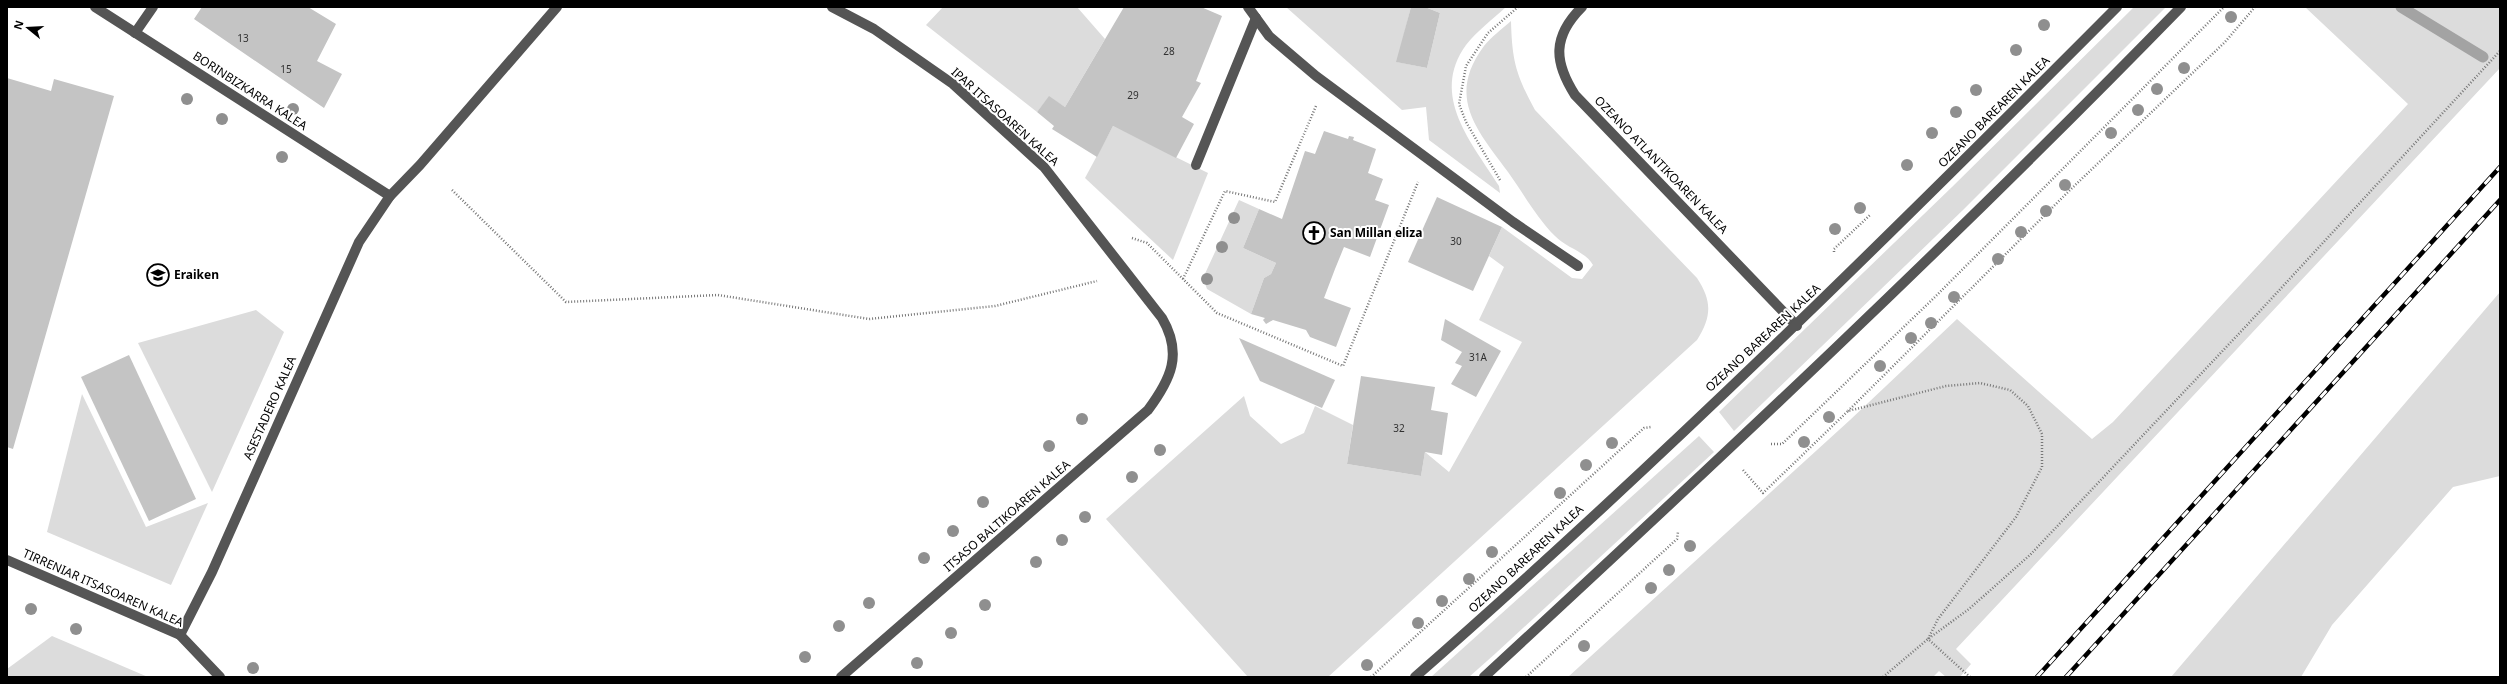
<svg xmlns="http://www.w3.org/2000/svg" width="2507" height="684" font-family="'Noto Sans',sans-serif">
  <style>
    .green { fill: #dcdcdc }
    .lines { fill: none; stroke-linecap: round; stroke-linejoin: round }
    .stream { stroke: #a3a3a3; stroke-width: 11 }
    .building { fill: #c4c4c4 }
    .path { stroke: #777; stroke-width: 2.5; stroke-dasharray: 1 2; stroke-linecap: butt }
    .minor { stroke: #555; stroke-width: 10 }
    .rail-casing { stroke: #000; stroke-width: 4.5 }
    .rail { stroke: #fff; stroke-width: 3; stroke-dasharray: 9; stroke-linecap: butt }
    .tree { fill: #8f8f8f }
    .labels { text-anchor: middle; stroke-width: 4; stroke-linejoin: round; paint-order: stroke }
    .number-label { font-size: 10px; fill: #313131 }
    .street-label { font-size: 12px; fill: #000; stroke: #fff }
    .poi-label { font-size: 12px; font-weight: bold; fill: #000; stroke: #fff; text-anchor: start }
  </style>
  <rect width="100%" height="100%" fill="#fff"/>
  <g class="green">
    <path d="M943,7H1077L1105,39L1065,107L1049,97L1037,112L926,25Z"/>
    <path d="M1286,7H1411L1397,62L1427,68L1440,13L1425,7H1506C1493,19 1477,31 1466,45C1429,96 1473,144 1499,186L1500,193L1429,140L1426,107L1402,110Z"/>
    <path d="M2134,7H2166L1963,210L1734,431L1719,412L1952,187Z"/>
    <path d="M2305,7H2500V68L1956,649L1971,664L1960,677H1946L1939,671L1933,677H1568L1850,420L1957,319L2092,439L2113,422L2408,104Z"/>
    <path d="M1511,21C1512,61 1516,75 1535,110L1697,278C1712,301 1712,316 1697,340L1328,677H1248L1106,519L1244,396L1250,416L1281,444L1304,433L1315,406L1353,425L1347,464L1421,476L1425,452L1449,472L1522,342L1479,320L1504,267L1489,256L1502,227L1572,278L1582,279L1593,265C1585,251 1566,248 1555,236C1537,218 1523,193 1508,172C1477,130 1446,97 1484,46C1491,37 1502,29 1511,21Z"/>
    <path d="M1113,126L1208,173L1173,260L1085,178Z"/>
    <path d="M1239,200L1259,209L1243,248L1276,263L1271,274L1264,278L1251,314L1207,289L1203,278Z"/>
    <path d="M2500,292V476L2453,487L2332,625L2301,677H2171Z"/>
    <path d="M256,310L284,332L212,492L138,343Z"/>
    <path d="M82,394L146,527L208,503L171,585L47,532Z"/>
    <path d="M1699,436L1714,452L1496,653L1469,677H1431Z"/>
    <path d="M52,636L148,677H7V669Z"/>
  </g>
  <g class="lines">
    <path class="stream" d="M2401,7L2483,57"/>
  </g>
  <g class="building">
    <path d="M202,7H308L336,24L317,61L342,74L324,108L194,19Z"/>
    <path d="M1124,7H1201L1222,16L1196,81L1201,83L1182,117L1194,124L1176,158L1113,126L1097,157L1052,129L1054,126L1037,112L1049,96L1065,107Z"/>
    <path d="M1411,7H1425L1440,13L1427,68L1396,62Z"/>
    <path d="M7,78L51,91L54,79L114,96L13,449L7,447Z"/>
    <path d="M1324,131L1348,139L1349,136L1354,137L1353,140L1376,149L1368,173L1383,179L1375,200L1389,205L1370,257L1344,247L1335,269L1324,298L1351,308L1336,347L1310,337L1306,330L1273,320L1266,324L1263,320L1265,318L1251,314L1264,278L1271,274L1276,263L1243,248L1259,209L1282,219L1305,151L1315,154Z"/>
    <path d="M1437,197L1502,227L1473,291L1408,262Z"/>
    <path d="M1445,319L1501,351L1476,397L1451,384L1462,366L1455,363L1462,352L1441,340Z"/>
    <path d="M1239,338L1335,380L1322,408L1260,381Z"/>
    <path d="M129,355L196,499L149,521L81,377Z"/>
    <path d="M1361,376L1435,387L1431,410L1448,413L1442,455L1425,452L1421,476L1347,464Z"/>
  </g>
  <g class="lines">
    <g class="path">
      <path d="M1500,180L1466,122L1459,104L1466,66L1488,33L1518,7"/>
      <path d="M452,190L566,302L718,295L869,319L995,306L1097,281"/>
      <path d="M1132,238L1147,243L1217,313L1343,366L1418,182"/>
      <path d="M1834,252V249L1870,215"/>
      <path d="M1183,279L1225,191L1275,202L1316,106"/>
      <path d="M1848,411L2069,191L2225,42L2255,7"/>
      <path d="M1771,444H1782L1937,295L2224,7"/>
      <path d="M1743,470L1763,493L1848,411L1946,386L1980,383L2010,390L2028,406L2042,434V467L2016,517L1938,619L1928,639L1970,677"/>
      <path d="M1371,677L1644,428L1651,427"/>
      <path d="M1526,677L1677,539L1678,532"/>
      <path d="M1883,677L1928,639L1969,609L2030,555L2248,324L2500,51"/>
    </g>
    <g class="minor">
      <path d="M95,7L390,196"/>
      <path d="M832,7L874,29L953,84L1044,167L1162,318C1183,354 1171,379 1148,410L841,677"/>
      <path d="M1248,7L1269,36L1316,76L1513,222L1578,266"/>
      <path d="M1582,7C1552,37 1554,62 1575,95L1797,326"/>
      <path d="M135,33L153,7"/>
      <path d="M1196,165L1256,18"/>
      <path d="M7,560L180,635L220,677"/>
      <path d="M180,635L212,572L359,242L390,196L420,165L557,7"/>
      <path d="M1415,677C1658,464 1889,236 2117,7"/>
      <path d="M1484,677C1721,458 1956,238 2181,7"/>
    </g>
    <g class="rail-casing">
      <g id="rail">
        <path d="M2037,677L2500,167"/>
        <path d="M2066,677L2500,200"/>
      </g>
    </g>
    <use href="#rail" class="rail"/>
  </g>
  <g class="tree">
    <circle cx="2231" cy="17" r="6"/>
    <circle cx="2044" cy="25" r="6"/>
    <circle cx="2016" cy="50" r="6"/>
    <circle cx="2184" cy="68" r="6"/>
    <circle cx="2157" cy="89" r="6"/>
    <circle cx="1976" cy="90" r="6"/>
    <circle cx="187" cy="99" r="6"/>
    <circle cx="293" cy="109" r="6"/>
    <circle cx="2138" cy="110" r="6"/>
    <circle cx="1956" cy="112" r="6"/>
    <circle cx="222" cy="119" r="6"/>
    <circle cx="1932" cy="133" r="6"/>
    <circle cx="2111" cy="133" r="6"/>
    <circle cx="282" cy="157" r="6"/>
    <circle cx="1907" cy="165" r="6"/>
    <circle cx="2065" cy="185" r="6"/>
    <circle cx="1860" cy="208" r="6"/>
    <circle cx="2046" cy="211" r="6"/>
    <circle cx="1234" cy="218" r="6"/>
    <circle cx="1835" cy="229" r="6"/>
    <circle cx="2021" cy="232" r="6"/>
    <circle cx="1222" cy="247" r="6"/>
    <circle cx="1998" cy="259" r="6"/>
    <circle cx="1207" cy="279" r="6"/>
    <circle cx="1954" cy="297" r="6"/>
    <circle cx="1931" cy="323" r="6"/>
    <circle cx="1911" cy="338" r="6"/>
    <circle cx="1880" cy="366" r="6"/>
    <circle cx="1829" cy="417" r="6"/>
    <circle cx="1082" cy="419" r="6"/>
    <circle cx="1804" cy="442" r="6"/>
    <circle cx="1612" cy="443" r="6"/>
    <circle cx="1049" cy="446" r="6"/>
    <circle cx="1160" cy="450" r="6"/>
    <circle cx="1586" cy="465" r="6"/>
    <circle cx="1132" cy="477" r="6"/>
    <circle cx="1560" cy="493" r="6"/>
    <circle cx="983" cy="502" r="6"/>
    <circle cx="1085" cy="517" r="6"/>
    <circle cx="953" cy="531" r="6"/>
    <circle cx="1062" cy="540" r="6"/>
    <circle cx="1690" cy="546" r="6"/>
    <circle cx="1492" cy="552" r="6"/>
    <circle cx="924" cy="558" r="6"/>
    <circle cx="1036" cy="562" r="6"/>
    <circle cx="1669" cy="570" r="6"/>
    <circle cx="1469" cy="579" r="6"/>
    <circle cx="1651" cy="588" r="6"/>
    <circle cx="1442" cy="601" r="6"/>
    <circle cx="869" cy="603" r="6"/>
    <circle cx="985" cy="605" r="6"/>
    <circle cx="31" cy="609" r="6"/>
    <circle cx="1418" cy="623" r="6"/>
    <circle cx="839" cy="626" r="6"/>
    <circle cx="76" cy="629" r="6"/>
    <circle cx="951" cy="633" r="6"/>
    <circle cx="1584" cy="646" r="6"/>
    <circle cx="805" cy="657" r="6"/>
    <circle cx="917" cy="663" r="6"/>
    <circle cx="1367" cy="665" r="6"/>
    <circle cx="253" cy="668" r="6"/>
  </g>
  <defs>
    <g id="church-ring" transform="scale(1.15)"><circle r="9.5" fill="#fff" stroke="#000" stroke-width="1.5"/><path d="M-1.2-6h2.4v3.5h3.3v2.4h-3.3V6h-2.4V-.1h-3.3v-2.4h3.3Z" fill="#000"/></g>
    <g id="university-ring" transform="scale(1.15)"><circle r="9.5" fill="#fff" stroke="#000" stroke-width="1.5"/><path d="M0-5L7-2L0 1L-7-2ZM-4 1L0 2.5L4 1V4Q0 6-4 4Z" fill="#000"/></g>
  </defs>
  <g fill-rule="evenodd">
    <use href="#church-ring" x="1314" y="233"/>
    <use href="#university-ring" x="158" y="275"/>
  </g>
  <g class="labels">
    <g class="number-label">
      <text x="243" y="42">13</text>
      <text x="1169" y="55">28</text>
      <text x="286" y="73">15</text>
      <text x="1133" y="99">29</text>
      <text x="1456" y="245">30</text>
      <text x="1478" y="361">31A</text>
      <text x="1399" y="432">32</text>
    </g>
    <g class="street-label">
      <text transform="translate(250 91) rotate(33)" y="4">BORINBIZKARRA KALEA</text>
      <text transform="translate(1994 112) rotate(-45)" y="4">OZEANO BAREAREN KALEA</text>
      <text transform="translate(1005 117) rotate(42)" y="4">IPAR ITSASOAREN KALEA</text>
      <text transform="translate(1661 165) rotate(46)" y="4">OZEANO ATLANTIKOAREN KALEA</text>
      <text transform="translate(1763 338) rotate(-43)" y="4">OZEANO BAREAREN KALEA</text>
      <text transform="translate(270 408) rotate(-66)" y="4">ASESTADERO KALEA</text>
      <text transform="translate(1007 516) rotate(-41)" y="4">ITSASO BALTIKOAREN KALEA</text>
      <text transform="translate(1526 559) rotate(-43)" y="4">OZEANO BAREAREN KALEA</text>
      <text transform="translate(103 588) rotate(24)" y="4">TIRRENIAR ITSASOAREN KALEA</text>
    </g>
    <g class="poi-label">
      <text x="1330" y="237">San Millan eliza</text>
      <text x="174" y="279">Eraiken</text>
    </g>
  </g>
  <rect width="2507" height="684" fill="none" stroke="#000000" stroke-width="16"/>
  <g transform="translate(28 28) rotate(288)" stroke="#ffffff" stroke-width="3" paint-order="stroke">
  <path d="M0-3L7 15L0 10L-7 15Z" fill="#000000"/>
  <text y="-6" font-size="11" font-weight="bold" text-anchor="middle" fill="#000000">N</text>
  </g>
</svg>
